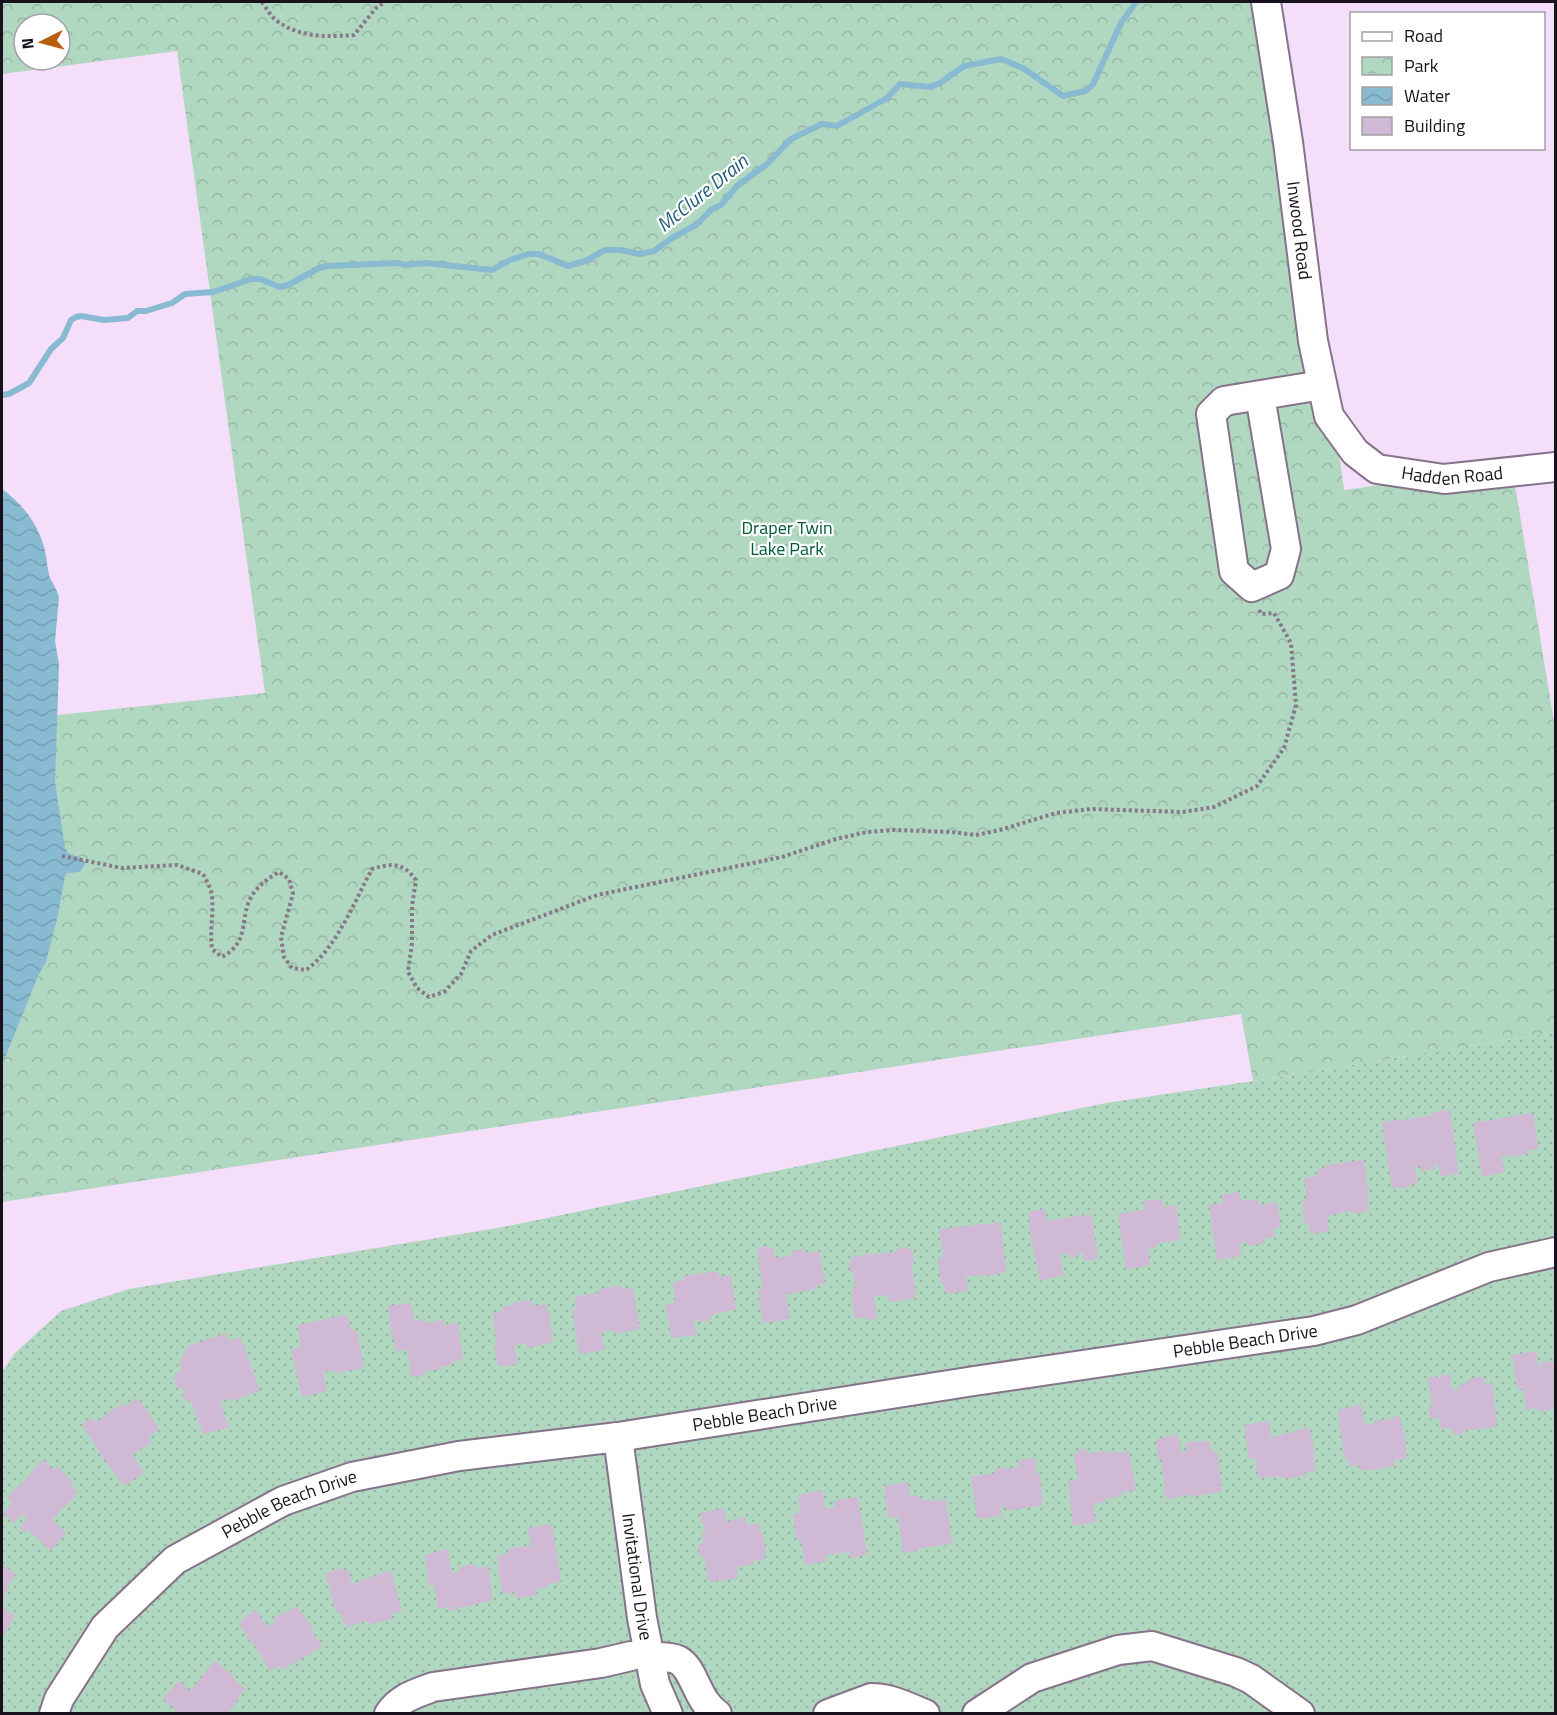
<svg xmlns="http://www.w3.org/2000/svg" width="1557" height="1715" font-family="'Titillium Web',sans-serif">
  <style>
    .grass { fill: url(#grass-dots) }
    .park { fill: url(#park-crowns); fill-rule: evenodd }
    .water { fill: url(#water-waves) }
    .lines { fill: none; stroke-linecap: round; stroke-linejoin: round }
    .stream { stroke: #88bad2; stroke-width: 6 }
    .building { fill: #cfb9d4 }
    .minor-casing { stroke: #86728a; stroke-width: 32 }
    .path { stroke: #86778a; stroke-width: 4; stroke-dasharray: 3 3; stroke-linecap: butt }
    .minor { stroke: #fff; stroke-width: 28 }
    .labels { text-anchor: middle; stroke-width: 4.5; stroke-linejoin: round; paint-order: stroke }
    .street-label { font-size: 18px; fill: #19111b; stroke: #fff }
    .park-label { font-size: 18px; fill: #005938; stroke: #fff }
    .water-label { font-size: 20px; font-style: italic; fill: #1f5d77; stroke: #fff }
  </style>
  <defs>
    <pattern id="grass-dots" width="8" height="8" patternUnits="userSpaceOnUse" patternTransform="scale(1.5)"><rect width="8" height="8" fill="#b0d7c0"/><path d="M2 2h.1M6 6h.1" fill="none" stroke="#97b8a4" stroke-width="1.8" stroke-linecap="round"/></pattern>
    <pattern id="park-crowns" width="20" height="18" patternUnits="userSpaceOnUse" patternTransform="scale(1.5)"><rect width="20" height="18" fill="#b0d7c0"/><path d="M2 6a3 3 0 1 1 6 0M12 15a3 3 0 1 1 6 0" fill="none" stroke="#97b8a4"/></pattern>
    <pattern id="water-waves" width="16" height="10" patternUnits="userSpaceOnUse" patternTransform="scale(1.5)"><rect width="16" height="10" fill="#88bad2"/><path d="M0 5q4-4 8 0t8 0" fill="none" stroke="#759fb4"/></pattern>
  </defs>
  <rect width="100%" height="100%" fill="#f5defa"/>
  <path class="grass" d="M1555,1032V1713L2,1714V1372L15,1353L61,1311L129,1289L503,1227L1106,1103L1253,1081Z"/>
  <path class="park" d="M2,2H1280L1344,490L1380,485L1434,492L1514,479L1555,728V1032L1253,1081L1241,1014L2,1202V721L265,693L177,51L2,74ZM24,24H60V60H24Z"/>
  <path class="water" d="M2,489C23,504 39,525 45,551C47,559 47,567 49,575C52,583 57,589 59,597L55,641L59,664L55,782L65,848L68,853L83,859L85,864L80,872L67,873L65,876L58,915L46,962L38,976L2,1065Z"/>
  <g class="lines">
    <path class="stream" d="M2,395L9,394L29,383L51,349L63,338L71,320L76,317L81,316L104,320L128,318L137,311H146L172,303L185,294L213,292L251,279H260L280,287L288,285L319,268L327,266L398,263L404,265L425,263L492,270L510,260L529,254H539L568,266L585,261L605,250H620L640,254L654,251L672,238L696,225L712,209L721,205L737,186L767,164L791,139L822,124L837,126L887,98L900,84L930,87L940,83L964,66L1001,59L1023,68L1063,96L1086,91L1093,84L1121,23L1136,2"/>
  </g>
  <g class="building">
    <path d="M1450,1110L1459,1174L1440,1176L1438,1164H1435L1436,1169L1421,1171L1420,1166L1415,1167L1418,1183L1411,1184L1409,1187L1392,1188L1382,1122L1432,1116L1431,1112Z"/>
    <path d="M1533,1113L1539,1149L1527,1151V1154L1510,1157V1154L1501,1156L1505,1172L1482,1177L1473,1123Z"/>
    <path d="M1364,1160L1369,1198L1367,1199L1369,1210L1357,1214L1351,1211L1327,1216L1329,1231L1310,1234L1308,1224H1305L1302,1200L1307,1199L1304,1178L1316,1176L1319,1169L1326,1168L1325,1165Z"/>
    <path d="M1240,1192L1241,1201L1258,1199L1259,1205L1277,1202L1281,1227L1274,1228L1275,1237L1265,1238V1243L1248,1246L1247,1242L1239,1243L1241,1256L1217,1260L1209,1205L1223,1203L1222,1195Z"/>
    <path d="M1162,1199L1163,1207L1176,1205L1181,1240L1158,1243L1155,1248L1148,1249L1150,1265L1126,1269L1118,1214L1145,1210L1143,1201Z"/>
    <path d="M1045,1209L1047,1221L1091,1214L1098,1259L1084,1261L1083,1252H1080V1256L1069,1258V1253L1060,1255L1064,1275L1040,1281L1030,1231L1029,1212Z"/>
    <path d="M1001,1222L1006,1271L994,1275L966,1276L968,1291L946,1294L944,1284L941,1285L938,1258L943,1257L939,1229Z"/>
    <path d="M768,1246L773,1249L775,1258L792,1255L791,1251L804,1249L805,1253L819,1251L825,1284L816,1285L817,1289L786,1294L790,1319L763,1323L758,1290L763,1289L757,1251L761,1247Z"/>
    <path d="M907,1247L913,1252L914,1262L912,1265L916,1298L889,1302L888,1295L874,1296L877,1319L867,1320V1318H854L851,1289L855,1288L853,1272H850L849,1263L854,1256L895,1252L897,1249Z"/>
    <path d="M718,1271L719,1277L731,1275L736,1309L712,1315L709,1321L701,1322L693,1319L696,1335L671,1338L666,1304L676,1302L673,1282L684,1280L683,1276Z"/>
    <path d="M621,1285L622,1289L633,1288L640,1329L615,1333L614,1331L611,1330H605V1332L601,1333L604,1350L579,1354L572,1309H576L574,1300L577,1299L576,1296L599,1293L598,1289Z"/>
    <path d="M532,1300L533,1306L546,1304L548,1314H550L552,1342L527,1348L526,1343L514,1345L518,1365L498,1366L494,1346H497L492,1313L502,1311V1307L512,1305V1303Z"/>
    <path d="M411,1303L414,1321L425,1319V1323L444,1320V1325L458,1323L463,1360L451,1362L452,1365L441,1367V1369L426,1371L423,1376L416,1377L411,1375L407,1350L396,1351L394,1339H392L388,1306Z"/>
    <path d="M344,1315L349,1319L351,1331L357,1330L364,1368L342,1372H334V1370L323,1372L327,1391L302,1397L291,1349L301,1347L298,1325Z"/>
    <path d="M226,1333L229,1341L240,1337L260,1391L231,1401L227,1399L220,1402L229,1428L203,1434L192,1403L182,1397L185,1390L174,1385L176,1381L173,1379L176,1372L179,1373L182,1367L178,1365L188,1346Z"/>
    <path d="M1536,1351L1539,1368L1542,1362L1549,1361L1556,1365V1409L1538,1412V1408L1526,1410L1523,1389L1518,1390L1512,1355Z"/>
    <path d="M1441,1375H1450L1452,1390L1459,1389V1384L1468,1383V1379L1484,1377L1485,1384L1492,1383L1497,1425L1488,1429L1485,1428L1464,1431L1462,1434L1457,1435L1452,1433V1428L1441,1429L1439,1418L1430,1419L1428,1407H1432L1428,1377H1441Z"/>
    <path d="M136,1399H139L158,1427V1430L148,1437L152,1443L132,1454L144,1473L124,1486L100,1453L82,1424L92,1417L96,1422L123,1403L125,1407Z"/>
    <path d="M1361,1404L1365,1425L1373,1424L1374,1421L1387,1419V1421L1391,1418L1400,1416L1402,1430H1404L1407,1458L1394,1460L1395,1466L1371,1470H1360L1359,1465L1349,1467L1348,1458H1344L1338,1410Z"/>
    <path d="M1269,1421L1271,1437L1283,1435V1433H1294V1431L1309,1427L1315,1453H1313L1316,1471L1305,1472V1476L1283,1479V1476L1260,1478L1259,1475L1258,1476L1255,1458L1249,1459L1244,1425Z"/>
    <path d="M1178,1434L1181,1452L1187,1451L1185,1442L1209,1441L1211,1451L1215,1450V1453H1218L1222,1492L1190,1497L1189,1494L1169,1499L1164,1496L1165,1486L1161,1459H1158L1156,1439Z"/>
    <path d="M1085,1449L1089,1453L1106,1451V1453L1118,1451V1453L1129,1451L1136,1490L1121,1492L1122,1496L1104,1499L1105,1502L1093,1504L1096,1522L1073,1526L1068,1481L1078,1479L1074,1454H1078V1450Z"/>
    <path d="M1035,1458L1037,1474H1040L1043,1505L1006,1511V1506L1000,1507L1002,1516L979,1519L977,1517L971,1477L996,1473L995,1469L1019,1467L1018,1460Z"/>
    <path d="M43,1459L53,1470L57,1466L72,1482L70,1485L78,1493L52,1519L66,1533L51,1551L27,1529L24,1533L19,1528L27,1519L22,1514L14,1523L3,1513L12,1503L7,1498L18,1486L19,1487Z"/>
    <path d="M908,1482L909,1496L916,1495L923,1500L930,1499V1502L946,1499L952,1544L918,1548L919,1551L903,1553L898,1516L888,1518L884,1486Z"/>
    <path d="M822,1490L825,1509L835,1507L834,1502L839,1500L858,1497L867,1554L850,1559L849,1552L826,1555L827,1561L805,1565L801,1540L797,1541L793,1514L800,1513L798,1495Z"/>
    <path d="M724,1508L726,1522L745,1517L747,1525L759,1523L760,1533L763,1532L766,1553H764L765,1560L753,1561L754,1564L737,1567L738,1578L709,1582L704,1556L700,1557L698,1544L703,1543L702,1532H706L704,1524H702L700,1513Z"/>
    <path d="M552,1524L561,1582L548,1584V1588L536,1589L537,1595L516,1598L515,1592L503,1594L498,1568H499L498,1556L509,1553V1548L531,1546L528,1528Z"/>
    <path d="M448,1549L452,1573L459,1572L458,1567L476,1564V1568L488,1566L493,1600L460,1608L459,1605L457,1606V1610L450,1611L449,1607L438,1609L434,1585L429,1586L425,1555Z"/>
    <path d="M2,1564L16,1574L8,1586L9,1587L4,1595L6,1596L2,1603Z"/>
    <path d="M341,1568L342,1571L348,1569L352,1584L391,1570L402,1611L391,1615L392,1619L369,1625L368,1621L347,1627L346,1624H344L340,1611L336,1612L325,1573Z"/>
    <path d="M297,1606L313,1629H311L322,1647L292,1664L282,1669L280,1665L270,1671L253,1643L251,1644L239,1623L243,1621L242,1619L256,1610L267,1627L275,1622L273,1619Z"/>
    <path d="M2,1607L15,1616L2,1639Z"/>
    <path d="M214,1661L234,1676L233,1678L245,1689L238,1697L239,1699L227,1713L225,1711L222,1714H180L163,1699L179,1681L191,1691Z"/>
  </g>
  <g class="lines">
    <g class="minor-casing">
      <g id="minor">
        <path id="s1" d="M1266,2L1288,142L1313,341L1329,416L1355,452L1377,469L1444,479L1556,467"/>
        <path d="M1260,396L1286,549L1279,575L1252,587L1234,571L1211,414L1224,401L1322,385"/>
        <path id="s2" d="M618,1437L642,1618L655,1684L668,1714"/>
        <path d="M655,1657C662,1657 672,1657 678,1660C695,1669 696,1700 717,1714"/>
        <path id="s3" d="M54,1714L59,1699L105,1627L175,1560L283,1501L352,1477L459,1456L618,1437L974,1381L1314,1331L1357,1320L1489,1267L1556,1252"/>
        <path d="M389,1714C399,1698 417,1693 433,1687L601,1663L631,1656"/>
        <path d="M828,1714L871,1698C892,1698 907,1707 925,1714"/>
        <path d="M977,1714L1032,1678L1118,1650L1152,1646L1236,1672L1251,1679L1300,1714"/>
      </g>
    </g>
    <g class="path">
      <path d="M262,2C266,7 270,16 276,20C298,38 328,37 354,35L376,8L385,2"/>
      <path d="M62,856L122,868L177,865L203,874C206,879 209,885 211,891C215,911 209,930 212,949L222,957C252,941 238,916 253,894C260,884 269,878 279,872L289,879L293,894L281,937L284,957L292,968L306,970C337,948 354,902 372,869C393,863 402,862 416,880L412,906V943L408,972L417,988L429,997L444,992L461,974L471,951L492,935L597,895L782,857L836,839L867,832L894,830L952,832L976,835L1000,830L1056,813L1091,809L1183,812L1214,807L1257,786L1284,748L1296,705L1291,643L1274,613L1261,614L1259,610"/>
    </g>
    <use href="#minor" class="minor"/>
  </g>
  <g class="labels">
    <g class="street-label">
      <text dy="6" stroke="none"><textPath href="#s1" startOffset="231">Inwood Road</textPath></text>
      <text dy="6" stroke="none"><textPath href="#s1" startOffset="567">Hadden Road</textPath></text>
      <text dy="6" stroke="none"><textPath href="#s3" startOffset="1298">Pebble Beach Drive</textPath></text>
      <text dy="6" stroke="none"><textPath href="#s3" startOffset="812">Pebble Beach Drive</textPath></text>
      <text dy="6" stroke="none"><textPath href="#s3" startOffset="326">Pebble Beach Drive</textPath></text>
      <text dy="6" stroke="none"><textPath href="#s2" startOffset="141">Invitational Drive</textPath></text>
    </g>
    <g class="park-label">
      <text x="787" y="534">Draper Twin<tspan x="787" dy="21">Lake Park</tspan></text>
    </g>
    <g class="water-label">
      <text transform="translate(702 193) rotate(-39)" y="7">McClure Drain</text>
    </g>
  </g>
  <rect width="1557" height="1715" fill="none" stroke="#19111b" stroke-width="6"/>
  <rect x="1350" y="12" width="195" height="138" fill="#ffffff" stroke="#a3a0a4" stroke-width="1.5"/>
  <rect x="1362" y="32" width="30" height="9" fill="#ffffff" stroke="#a3a0a4" stroke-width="1.5"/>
  <text x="1404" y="42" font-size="18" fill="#19111b">Road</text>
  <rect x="1362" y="57" width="30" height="18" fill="url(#park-crowns)" stroke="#a3a0a4" stroke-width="1.5"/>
  <text x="1404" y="72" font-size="18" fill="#19111b">Park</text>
  <rect x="1362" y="87" width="30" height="18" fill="url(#water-waves)" stroke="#a3a0a4" stroke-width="1.5"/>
  <text x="1404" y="102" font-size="18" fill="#19111b">Water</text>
  <rect x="1362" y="117" width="30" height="18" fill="#cfb9d4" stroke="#a3a0a4" stroke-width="1.5"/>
  <text x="1404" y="132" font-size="18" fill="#19111b">Building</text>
  <g transform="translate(42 42) rotate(264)"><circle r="28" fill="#ffffff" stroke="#a3a0a4" stroke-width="1.5"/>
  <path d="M0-4.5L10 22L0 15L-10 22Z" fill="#bb5d0f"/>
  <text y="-9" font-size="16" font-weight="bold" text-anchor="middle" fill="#19111b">N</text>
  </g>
</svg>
